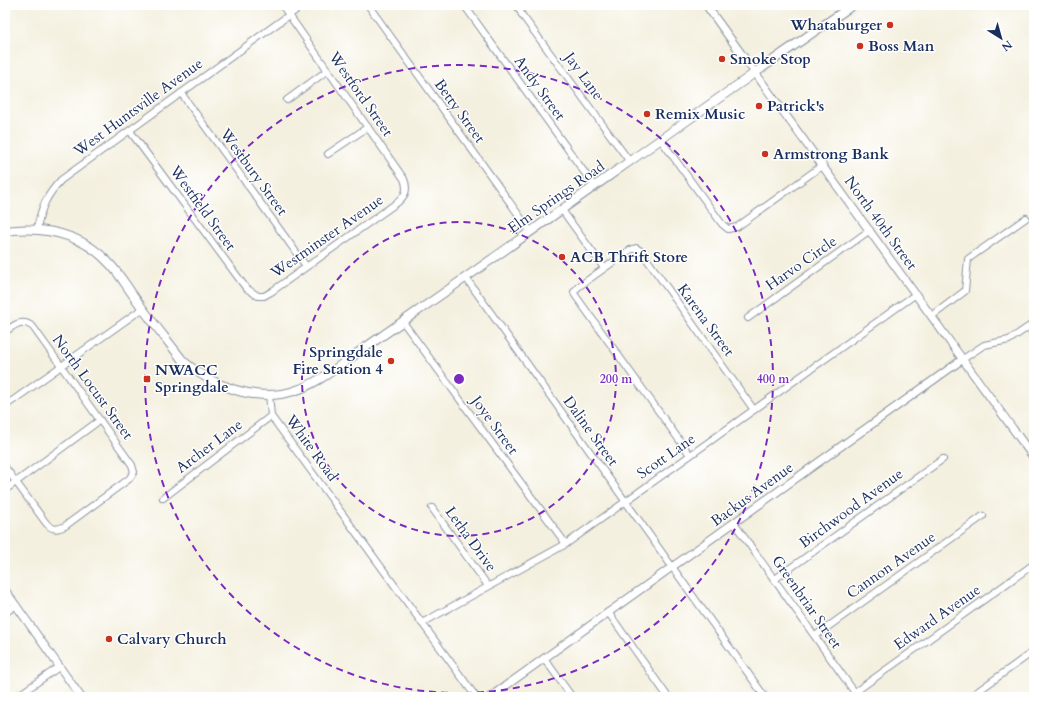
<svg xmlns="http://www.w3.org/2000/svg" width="1039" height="702" font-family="Cardo,serif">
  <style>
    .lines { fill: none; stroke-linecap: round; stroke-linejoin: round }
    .stream { stroke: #69acde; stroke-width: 1.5 }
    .minor-casing { stroke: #88909e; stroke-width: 8 }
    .tertiary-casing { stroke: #88909e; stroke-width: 9 }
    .secondary-casing { stroke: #88909e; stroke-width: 10 }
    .minor { stroke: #fff; stroke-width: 6 }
    .tertiary { stroke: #fff; stroke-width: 7 }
    .secondary { stroke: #fff; stroke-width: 8 }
    .ring { fill: none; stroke: #7b2cbf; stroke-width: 2; stroke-dasharray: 7 5 }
    .poi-dot { fill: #c8321e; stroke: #fff; stroke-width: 1.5 }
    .labels { text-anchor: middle; stroke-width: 3; stroke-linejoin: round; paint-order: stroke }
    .poi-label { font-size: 15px; font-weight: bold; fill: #1b2f5e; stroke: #fff; text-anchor: start }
    .street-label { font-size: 15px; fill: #1b2f5e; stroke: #fff }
    .centre { fill: #7b2cbf; stroke: #fff; stroke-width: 2 }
    .ring-label { font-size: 12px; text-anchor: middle; font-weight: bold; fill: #7b2cbf; stroke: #fff; stroke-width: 3; stroke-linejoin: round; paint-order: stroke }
  </style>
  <rect width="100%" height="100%" fill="#fff"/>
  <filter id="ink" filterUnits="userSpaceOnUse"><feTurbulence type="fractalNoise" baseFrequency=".025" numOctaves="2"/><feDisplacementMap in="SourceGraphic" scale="8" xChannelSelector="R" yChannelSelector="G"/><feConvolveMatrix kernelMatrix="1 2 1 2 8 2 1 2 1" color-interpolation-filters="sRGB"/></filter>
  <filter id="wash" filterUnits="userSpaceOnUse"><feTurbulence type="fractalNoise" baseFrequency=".012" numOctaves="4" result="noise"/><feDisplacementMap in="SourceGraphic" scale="16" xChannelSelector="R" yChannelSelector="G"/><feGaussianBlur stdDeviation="0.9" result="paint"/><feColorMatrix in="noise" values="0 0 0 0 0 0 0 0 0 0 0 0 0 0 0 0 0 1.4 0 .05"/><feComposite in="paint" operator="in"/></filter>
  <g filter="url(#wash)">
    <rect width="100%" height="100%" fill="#f4f0df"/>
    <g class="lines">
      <path class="stream" d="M5,6L7,5"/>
    </g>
  </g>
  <g filter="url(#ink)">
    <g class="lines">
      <g class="minor-casing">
        <g id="minor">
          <path d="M368,5L531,232"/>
          <path d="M464,5L595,187"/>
          <path d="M517,5L522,15L630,162"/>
          <path d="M181,93L306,266"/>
          <path d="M287,100L328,70"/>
          <path d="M130,131L246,288L258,296H264L271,292L398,202C406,195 408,189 404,179L282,5"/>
          <path d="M661,140L722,224L728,229L737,227L823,165"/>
          <path d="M328,154L368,127"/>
          <path d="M562,210L604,268"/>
          <path d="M37,229C41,208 46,196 61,180L303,5"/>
          <path d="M466,278L765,697"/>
          <path d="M932,316L965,291L968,259L1026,218"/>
          <path d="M748,318L870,230"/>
          <path d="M403,322L566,544"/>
          <path d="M5,332C14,325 22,318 33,327L132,465L134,472L129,479L65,526C57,530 52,530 46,523L5,467"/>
          <path d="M963,359L984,345L1009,340L1034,323"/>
          <path d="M269,394L271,416L476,697"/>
          <path d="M5,406L142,309"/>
          <path d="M690,455L575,295L574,292L578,287L630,250L636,248L641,251L754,410"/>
          <path d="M5,490L100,420"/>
          <path d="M163,498L271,416"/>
          <path d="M432,508L488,586"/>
          <path d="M734,523L858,697"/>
          <path d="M775,579L943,459"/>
          <path d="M608,612L668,697"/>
          <path d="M5,613L16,605"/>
          <path d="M422,623L566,544L916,294"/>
          <path d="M815,636L983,516"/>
          <path d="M544,658L572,697"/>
          <path d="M855,692L1034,564"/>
          <path d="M16,697L59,667"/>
          <path d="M970,697L1034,651"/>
        </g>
      </g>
      <g class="tertiary-casing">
        <g id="tertiary">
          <path d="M706,5L1034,458"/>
          <path d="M5,590L81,697"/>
          <path d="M490,697L963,359"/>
        </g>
      </g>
      <g class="secondary-casing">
        <path id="secondary" d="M5,231C44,226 81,233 109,263C120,274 128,289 138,302C152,322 168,341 183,361C212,386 256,403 294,391C317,384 337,367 356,354C389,331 422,308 455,285C588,192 719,96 853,5"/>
      </g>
      <use href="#minor" class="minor"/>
      <use href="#tertiary" class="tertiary"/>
      <use href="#secondary" class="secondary"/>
    </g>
  </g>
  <g class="ring">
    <circle cx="459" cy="379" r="157"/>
    <circle cx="459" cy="379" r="314"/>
  </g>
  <g class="poi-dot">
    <circle cx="890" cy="25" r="4"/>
    <circle cx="860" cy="46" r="4"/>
    <circle cx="722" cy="59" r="4"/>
    <circle cx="759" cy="106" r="4"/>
    <circle cx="647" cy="114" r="4"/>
    <circle cx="765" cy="154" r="4"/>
    <circle cx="562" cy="257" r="4"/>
    <circle cx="391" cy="361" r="4"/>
    <rect x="143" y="375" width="8" height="8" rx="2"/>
    <circle cx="109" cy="639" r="4"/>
  </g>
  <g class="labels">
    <g class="poi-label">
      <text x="882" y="30" text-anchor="end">Whataburger</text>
      <text x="868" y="51">Boss Man</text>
      <text x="730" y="64">Smoke Stop</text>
      <text x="767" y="111">Patrick's</text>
      <text x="655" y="119">Remix Music</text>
      <text x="773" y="159">Armstrong Bank</text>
      <text x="570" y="262">ACB Thrift Store</text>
      <text x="383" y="357" text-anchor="end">Springdale<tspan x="383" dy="17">Fire Station 4</tspan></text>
      <text x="155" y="375">NWACC<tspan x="155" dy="17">Springdale</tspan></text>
      <text x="117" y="644">Calvary Church</text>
    </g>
    <g class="street-label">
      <text transform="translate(584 76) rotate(54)" y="5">Jay Lane</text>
      <text transform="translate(540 88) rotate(54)" y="5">Andy Street</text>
      <text transform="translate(361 94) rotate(55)" y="5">Westford Street</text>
      <text transform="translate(138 107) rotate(-36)" y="5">West Huntsville Avenue</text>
      <text transform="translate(460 111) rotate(54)" y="5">Betty Street</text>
      <text transform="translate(254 172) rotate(54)" y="5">Westbury Street</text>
      <text transform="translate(556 197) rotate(-35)" y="5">Elm Springs Road</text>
      <text transform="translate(203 208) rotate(54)" y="5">Westfield Street</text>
      <text transform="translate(881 223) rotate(54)" y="5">North 40th Street</text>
      <text transform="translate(327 236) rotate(-35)" y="5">Westminster Avenue</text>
      <text transform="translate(801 263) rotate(-35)" y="5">Harvo Circle</text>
      <text transform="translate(706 320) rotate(54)" y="5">Karena Street</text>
      <text transform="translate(93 387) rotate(54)" y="5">North Locust Street</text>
      <text transform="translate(495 425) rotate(54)" y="5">Joye Street</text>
      <text transform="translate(591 431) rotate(54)" y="5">Daline Street</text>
      <text transform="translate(209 446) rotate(-37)" y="5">Archer Lane</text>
      <text transform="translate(312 448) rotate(54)" y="5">White Road</text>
      <text transform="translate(666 456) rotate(-35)" y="5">Scott Lane</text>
      <text transform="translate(752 494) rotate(-36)" y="5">Backus Avenue</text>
      <text transform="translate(851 508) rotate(-36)" y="5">Birchwood Avenue</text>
      <text transform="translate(471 539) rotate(54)" y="5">Letha Drive</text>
      <text transform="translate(891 565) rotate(-35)" y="5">Cannon Avenue</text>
      <text transform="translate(807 602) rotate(55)" y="5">Greenbriar Street</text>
      <text transform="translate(937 617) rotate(-35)" y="5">Edward Avenue</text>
    </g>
  </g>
  <circle cx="459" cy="379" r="6" class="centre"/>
  <g class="ring-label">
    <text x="616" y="383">200 m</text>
    <text x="773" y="383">400 m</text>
  </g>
  <rect width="1039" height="702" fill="none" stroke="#fff" stroke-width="20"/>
  <g transform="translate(1001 38) rotate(143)" stroke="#ffffff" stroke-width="3" paint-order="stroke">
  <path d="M0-3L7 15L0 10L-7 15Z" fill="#1b2f5e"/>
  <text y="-6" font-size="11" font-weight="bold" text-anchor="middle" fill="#1b2f5e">N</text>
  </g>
</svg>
